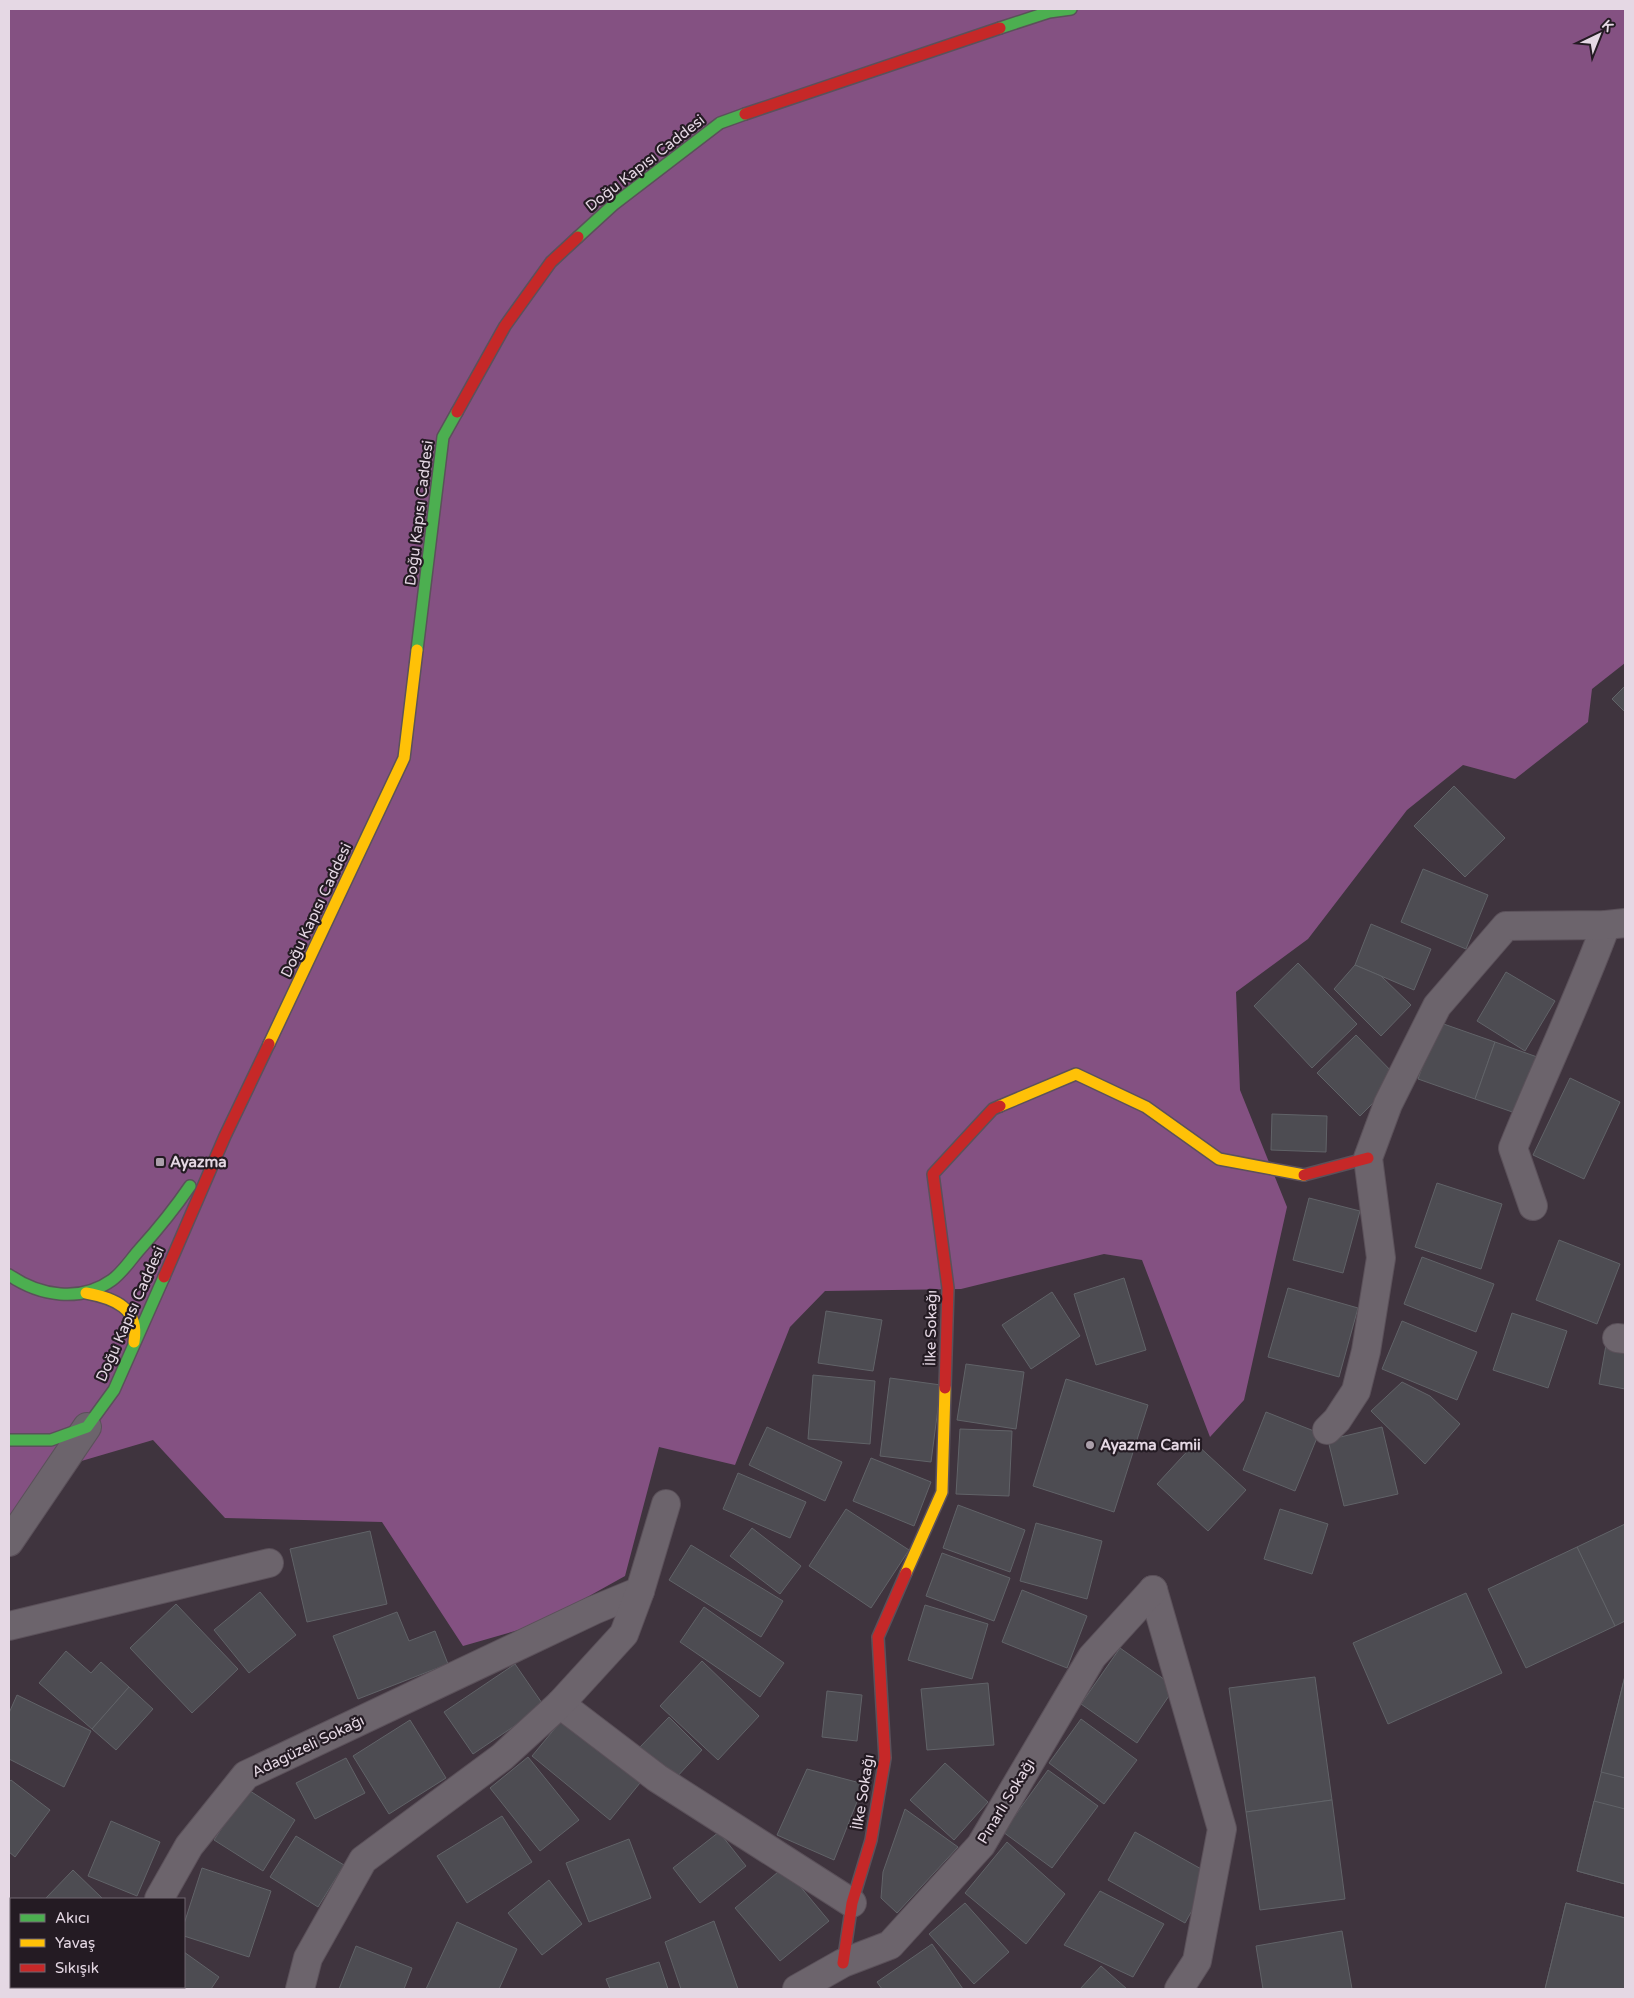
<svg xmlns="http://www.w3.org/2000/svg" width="1634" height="1998" font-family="'Varela Round',sans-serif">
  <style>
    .forest { fill: #845182 }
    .building { fill: #4d4c52; stroke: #616368 }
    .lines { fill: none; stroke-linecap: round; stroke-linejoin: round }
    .street-casing { stroke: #5b515a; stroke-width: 30 }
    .fast-casing { stroke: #5b515a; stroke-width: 14 }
    .slow-casing { stroke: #5b515a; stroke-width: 14 }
    .jam-casing { stroke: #5b515a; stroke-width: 14 }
    .street { stroke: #6c646c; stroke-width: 28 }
    .fast { stroke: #4caf50; stroke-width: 11 }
    .slow { stroke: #ffc107; stroke-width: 11 }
    .jam { stroke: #c62828; stroke-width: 11 }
    .poi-dot { fill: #ab9faa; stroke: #241b23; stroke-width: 2 }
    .labels { text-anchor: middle; stroke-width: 4.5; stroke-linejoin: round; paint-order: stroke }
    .street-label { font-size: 15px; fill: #e5d8e4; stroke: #241b23 }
    .poi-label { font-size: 15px; font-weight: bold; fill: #e5d8e4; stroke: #241b23; text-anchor: start }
  </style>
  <rect width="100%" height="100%" fill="#3f343e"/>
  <path class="forest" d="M9,9H1625V663L1592,689L1588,722L1515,779L1463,765L1407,810L1308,939L1236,992L1240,1090L1287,1207L1244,1400L1210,1437L1142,1260L1104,1254L961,1289L825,1291L790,1327L735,1465L659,1447L625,1576L539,1624L463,1646L382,1522L225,1518L153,1440L78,1462L9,1533Z"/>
  <g class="building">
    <path d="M1625,686V712L1612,699Z"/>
    <path d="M1454,786L1505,838L1465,877L1414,826Z"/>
    <path d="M1423,869L1488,895L1466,949L1401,922Z"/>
    <path d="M1371,924L1431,949L1414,990L1355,965Z"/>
    <path d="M1298,963L1357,1024L1312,1068L1254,1006Z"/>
    <path d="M1355,965L1381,976L1411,1005L1381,1036L1334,989Z"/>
    <path d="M1506,972L1555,1001L1525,1051L1477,1021Z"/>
    <path d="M1438,1022L1495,1042L1475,1099L1418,1079Z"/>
    <path d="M1356,1035L1398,1078L1360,1116L1317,1073Z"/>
    <path d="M1495,1042L1540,1058L1521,1115L1475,1099Z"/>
    <path d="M1570,1078L1620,1102L1584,1179L1533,1155Z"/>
    <path d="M1272,1114L1327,1116L1326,1152L1271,1150Z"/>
    <path d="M1437,1183L1502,1204L1481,1269L1415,1247Z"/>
    <path d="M1309,1198L1360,1211L1343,1273L1293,1260Z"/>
    <path d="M1559,1240L1620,1264L1597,1324L1536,1300Z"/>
    <path d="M1422,1257L1494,1284L1476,1332L1404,1304Z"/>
    <path d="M1124,1278L1146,1350L1096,1365L1074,1294Z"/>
    <path d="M1288,1288L1358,1308L1339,1377L1268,1357Z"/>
    <path d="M1052,1292L1080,1336L1031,1369L1002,1325Z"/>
    <path d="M826,1311L882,1320L873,1371L818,1363Z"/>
    <path d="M1512,1313L1567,1331L1548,1388L1493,1370Z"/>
    <path d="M1402,1321L1477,1352L1457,1400L1382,1369Z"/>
    <path d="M1606,1345L1625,1349V1389L1599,1384Z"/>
    <path d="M966,1364L1024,1372L1016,1429L957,1420Z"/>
    <path d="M813,1375L875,1381L870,1444L808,1439Z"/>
    <path d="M890,1378L941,1385L931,1462L880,1456Z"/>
    <path d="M1066,1379L1148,1405L1114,1512L1033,1486Z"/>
    <path d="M1402,1382L1430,1396L1460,1424L1425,1464L1371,1411Z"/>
    <path d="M1266,1412L1319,1433L1295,1491L1243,1470Z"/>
    <path d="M767,1427L842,1462L825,1501L749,1465Z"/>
    <path d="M1382,1427L1398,1494L1344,1506L1328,1440Z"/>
    <path d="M960,1429L1012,1431L1009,1496L956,1494Z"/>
    <path d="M1195,1443L1246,1490L1208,1531L1157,1484Z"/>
    <path d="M871,1458L931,1482L914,1526L853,1501Z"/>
    <path d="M738,1473L806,1502L790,1538L723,1509Z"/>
    <path d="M958,1505L1025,1530L1010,1572L943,1548Z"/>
    <path d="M846,1509L909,1550L871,1608L809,1566Z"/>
    <path d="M1280,1509L1328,1524L1312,1574L1264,1559Z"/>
    <path d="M1036,1523L1102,1541L1087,1599L1020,1581Z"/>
    <path d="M1625,1524V1621L1615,1626L1577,1547Z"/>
    <path d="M752,1528L801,1566L780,1594L730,1556Z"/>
    <path d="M370,1531L387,1604L307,1622L290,1549Z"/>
    <path d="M691,1545L783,1601L761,1637L669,1580Z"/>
    <path d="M1577,1547L1615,1626L1526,1668L1488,1589Z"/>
    <path d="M942,1553L1010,1578L994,1621L926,1596Z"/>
    <path d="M1022,1590L1087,1616L1067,1668L1002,1642Z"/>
    <path d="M260,1592L296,1635L249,1673L214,1630Z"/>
    <path d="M1466,1593L1502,1673L1388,1724L1353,1643Z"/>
    <path d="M176,1604L238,1669L192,1713L130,1648Z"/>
    <path d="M925,1605L988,1624L972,1679L908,1660Z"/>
    <path d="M704,1607L784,1663L760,1697L680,1642Z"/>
    <path d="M397,1612L409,1641L435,1631L448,1664L358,1699L333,1636Z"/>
    <path d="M1120,1648L1175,1687L1137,1743L1081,1704Z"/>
    <path d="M66,1651L91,1673L101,1662L129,1687L92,1729L39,1683Z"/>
    <path d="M702,1661L759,1716L718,1760L660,1706Z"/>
    <path d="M515,1664L544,1706L473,1754L444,1712Z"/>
    <path d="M1625,1676V1884L1577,1871Z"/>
    <path d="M1625,1676V1778L1601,1772Z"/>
    <path d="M1315,1677L1332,1800L1246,1812L1229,1688Z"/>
    <path d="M988,1683L994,1745L927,1750L921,1689Z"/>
    <path d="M129,1687L153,1709L116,1750L92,1729Z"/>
    <path d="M827,1691L862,1695L857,1741L822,1737Z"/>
    <path d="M17,1695L91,1731L64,1787L9,1759V1713Z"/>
    <path d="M566,1715L644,1778L610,1820L532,1756Z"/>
    <path d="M669,1717L702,1750L674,1780L640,1747Z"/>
    <path d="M1081,1719L1137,1760L1104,1804L1049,1763Z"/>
    <path d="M410,1720L446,1778L389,1814L353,1756Z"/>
    <path d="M528,1757L579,1820L540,1851L490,1788Z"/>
    <path d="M346,1758L365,1793L315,1819L296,1783Z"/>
    <path d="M945,1763L988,1802L954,1840L910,1800Z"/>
    <path d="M807,1769L864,1784L834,1860L777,1835Z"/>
    <path d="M1048,1770L1098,1806L1052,1868L1003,1832Z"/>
    <path d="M11,1780L50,1810L15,1857L9,1852V1782Z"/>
    <path d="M247,1789L295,1820L263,1871L214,1840Z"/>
    <path d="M1332,1800L1345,1899L1260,1910L1246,1812Z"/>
    <path d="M1594,1801L1625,1809V1884L1577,1871Z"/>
    <path d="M905,1809L958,1847L897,1913L881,1898L883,1872Z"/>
    <path d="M502,1816L532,1862L467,1903L437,1856Z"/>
    <path d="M111,1821L160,1842L137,1896L88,1876Z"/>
    <path d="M719,1832L746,1866L700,1903L673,1868Z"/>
    <path d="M1135,1832L1212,1875L1185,1923L1108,1880Z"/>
    <path d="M296,1836L344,1865L318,1907L270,1877Z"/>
    <path d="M629,1839L651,1898L589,1922L566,1863Z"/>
    <path d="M1007,1842L1065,1894L1026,1944L965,1893Z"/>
    <path d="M784,1867L829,1921L780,1961L735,1908Z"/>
    <path d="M202,1868L271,1891L249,1957L184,1936V1924Z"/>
    <path d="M73,1870L103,1899H45Z"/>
    <path d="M549,1880L582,1924L542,1955L508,1913Z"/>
    <path d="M1100,1891L1164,1924L1133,1977L1064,1945Z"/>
    <path d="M9,1898L11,1902V1958L9,1960Z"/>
    <path d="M965,1903L1009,1952L974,1984L929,1934Z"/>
    <path d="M1566,1903L1625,1918V1989H1545Z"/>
    <path d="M1566,1903L1625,1918V1989H1545Z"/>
    <path d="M714,1921L738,1989H681L665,1942Z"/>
    <path d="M457,1922L517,1949L499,1989H426Z"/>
    <path d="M1342,1931L1352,1989H1263L1256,1946Z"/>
    <path d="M932,1944L963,1989H882L877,1982Z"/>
    <path d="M356,1946L412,1968L404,1989H339Z"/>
    <path d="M184,1952L219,1977L211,1989H170L166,1987H184Z"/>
    <path d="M659,1962L668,1989H610L606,1979Z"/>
    <path d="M1101,1966L1127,1989H1080Z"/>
    <path d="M111,1987H154L156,1989H109Z"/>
  </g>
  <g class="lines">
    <g class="street-casing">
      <g id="street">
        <path d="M1533,1206L1513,1148C1543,1073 1578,1001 1606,925"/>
        <path d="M1617,1338L1625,1339"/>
        <path d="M1327,1430L1337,1420L1356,1391L1366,1351L1381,1258L1368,1158L1388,1104L1437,1006L1506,926L1606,925L1625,923"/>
        <path d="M9,1542L87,1427"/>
        <path d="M1153,1590L1222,1829L1197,1961L1179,1989"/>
        <path d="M9,1626L269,1563"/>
        <path d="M560,1704L657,1778L852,1903"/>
        <path d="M159,1899L189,1846L246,1775L594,1610L640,1591"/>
        <path d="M66,1989L69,1987"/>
        <path d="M300,1989L308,1958L363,1860L502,1757L560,1704L624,1634L640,1591L666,1504"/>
        <path d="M797,1989L843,1963L890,1945L981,1845L1092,1657L1153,1590"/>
      </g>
    </g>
    <g class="fast-casing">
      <g id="fast">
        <path d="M1000,28L1049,12L1071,9"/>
        <path d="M578,237L613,205L720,123L745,114"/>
        <path d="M417,650L443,437L457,412"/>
        <path d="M9,1275C40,1296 80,1303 112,1280C123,1272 131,1259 140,1249C158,1229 175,1208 190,1186"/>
        <path d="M9,1440H51L87,1427L114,1390L164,1277"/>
      </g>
    </g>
    <g class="slow-casing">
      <g id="slow">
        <path d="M269,1044L404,758L417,650"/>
        <path d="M1000,1106L1076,1074L1146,1107L1219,1159L1304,1175"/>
        <path d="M86,1293C114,1298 140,1308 134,1342"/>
        <path d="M906,1573L942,1492L945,1388"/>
      </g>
    </g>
    <g class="jam-casing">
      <g id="jam">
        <path d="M745,114L1000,28"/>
        <path d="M457,412L505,326L551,262L578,237"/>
        <path d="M1304,1175L1368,1158"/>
        <path d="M164,1277L225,1136L269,1044"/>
        <path d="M945,1388L948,1288L933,1174L993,1109L1000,1106"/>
        <path d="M843,1963L852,1903L871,1840L885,1758L878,1637L906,1573"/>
      </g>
    </g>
    <use href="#street" class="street"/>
    <use href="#fast" class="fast"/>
    <use href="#slow" class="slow"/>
    <use href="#jam" class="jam"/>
  </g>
  <g class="poi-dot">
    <rect x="155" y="1157" width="10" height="10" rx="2.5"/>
    <circle cx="1090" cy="1445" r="5"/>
  </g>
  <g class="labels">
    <g class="street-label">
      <text transform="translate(645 163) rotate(-38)" y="5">Doğu Kapısı Caddesi</text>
      <text transform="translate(419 513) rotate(-83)" y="5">Doğu Kapısı Caddesi</text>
      <text transform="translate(316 910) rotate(-65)" y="5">Doğu Kapısı Caddesi</text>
      <text transform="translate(130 1314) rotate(-66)" y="5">Doğu Kapısı Caddesi</text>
      <text transform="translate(931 1328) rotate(-89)" y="5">İlke Sokağı</text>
      <text transform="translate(308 1746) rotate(-26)" y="5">Adagüzeli Sokağı</text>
      <text transform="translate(863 1792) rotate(-81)" y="5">İlke Sokağı</text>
      <text transform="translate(1006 1801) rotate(-59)" y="5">Pınarlı Sokağı</text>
    </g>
    <g class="poi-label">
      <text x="170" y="1167">Ayazma</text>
      <text x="1100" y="1450">Ayazma Camii</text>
    </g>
  </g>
  <rect width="1634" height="1998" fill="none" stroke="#e5d8e4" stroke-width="20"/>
  <rect x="10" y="1898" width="175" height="90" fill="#241b23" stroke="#716770"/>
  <rect x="20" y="1914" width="25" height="8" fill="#4caf50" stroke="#716770"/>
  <text x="55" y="1923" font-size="15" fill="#e5d8e4">Akıcı</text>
  <rect x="20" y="1939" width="25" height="8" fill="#ffc107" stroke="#716770"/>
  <text x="55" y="1948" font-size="15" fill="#e5d8e4">Yavaş</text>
  <rect x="20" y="1964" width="25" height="8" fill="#c62828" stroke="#716770"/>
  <text x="55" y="1973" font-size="15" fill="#e5d8e4">Sıkışık</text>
  <g transform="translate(1599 35) rotate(43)" stroke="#241b23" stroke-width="4" paint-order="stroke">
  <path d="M0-4L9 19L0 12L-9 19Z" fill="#e5d8e4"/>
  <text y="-8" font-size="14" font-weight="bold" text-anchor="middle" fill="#e5d8e4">K</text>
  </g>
</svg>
